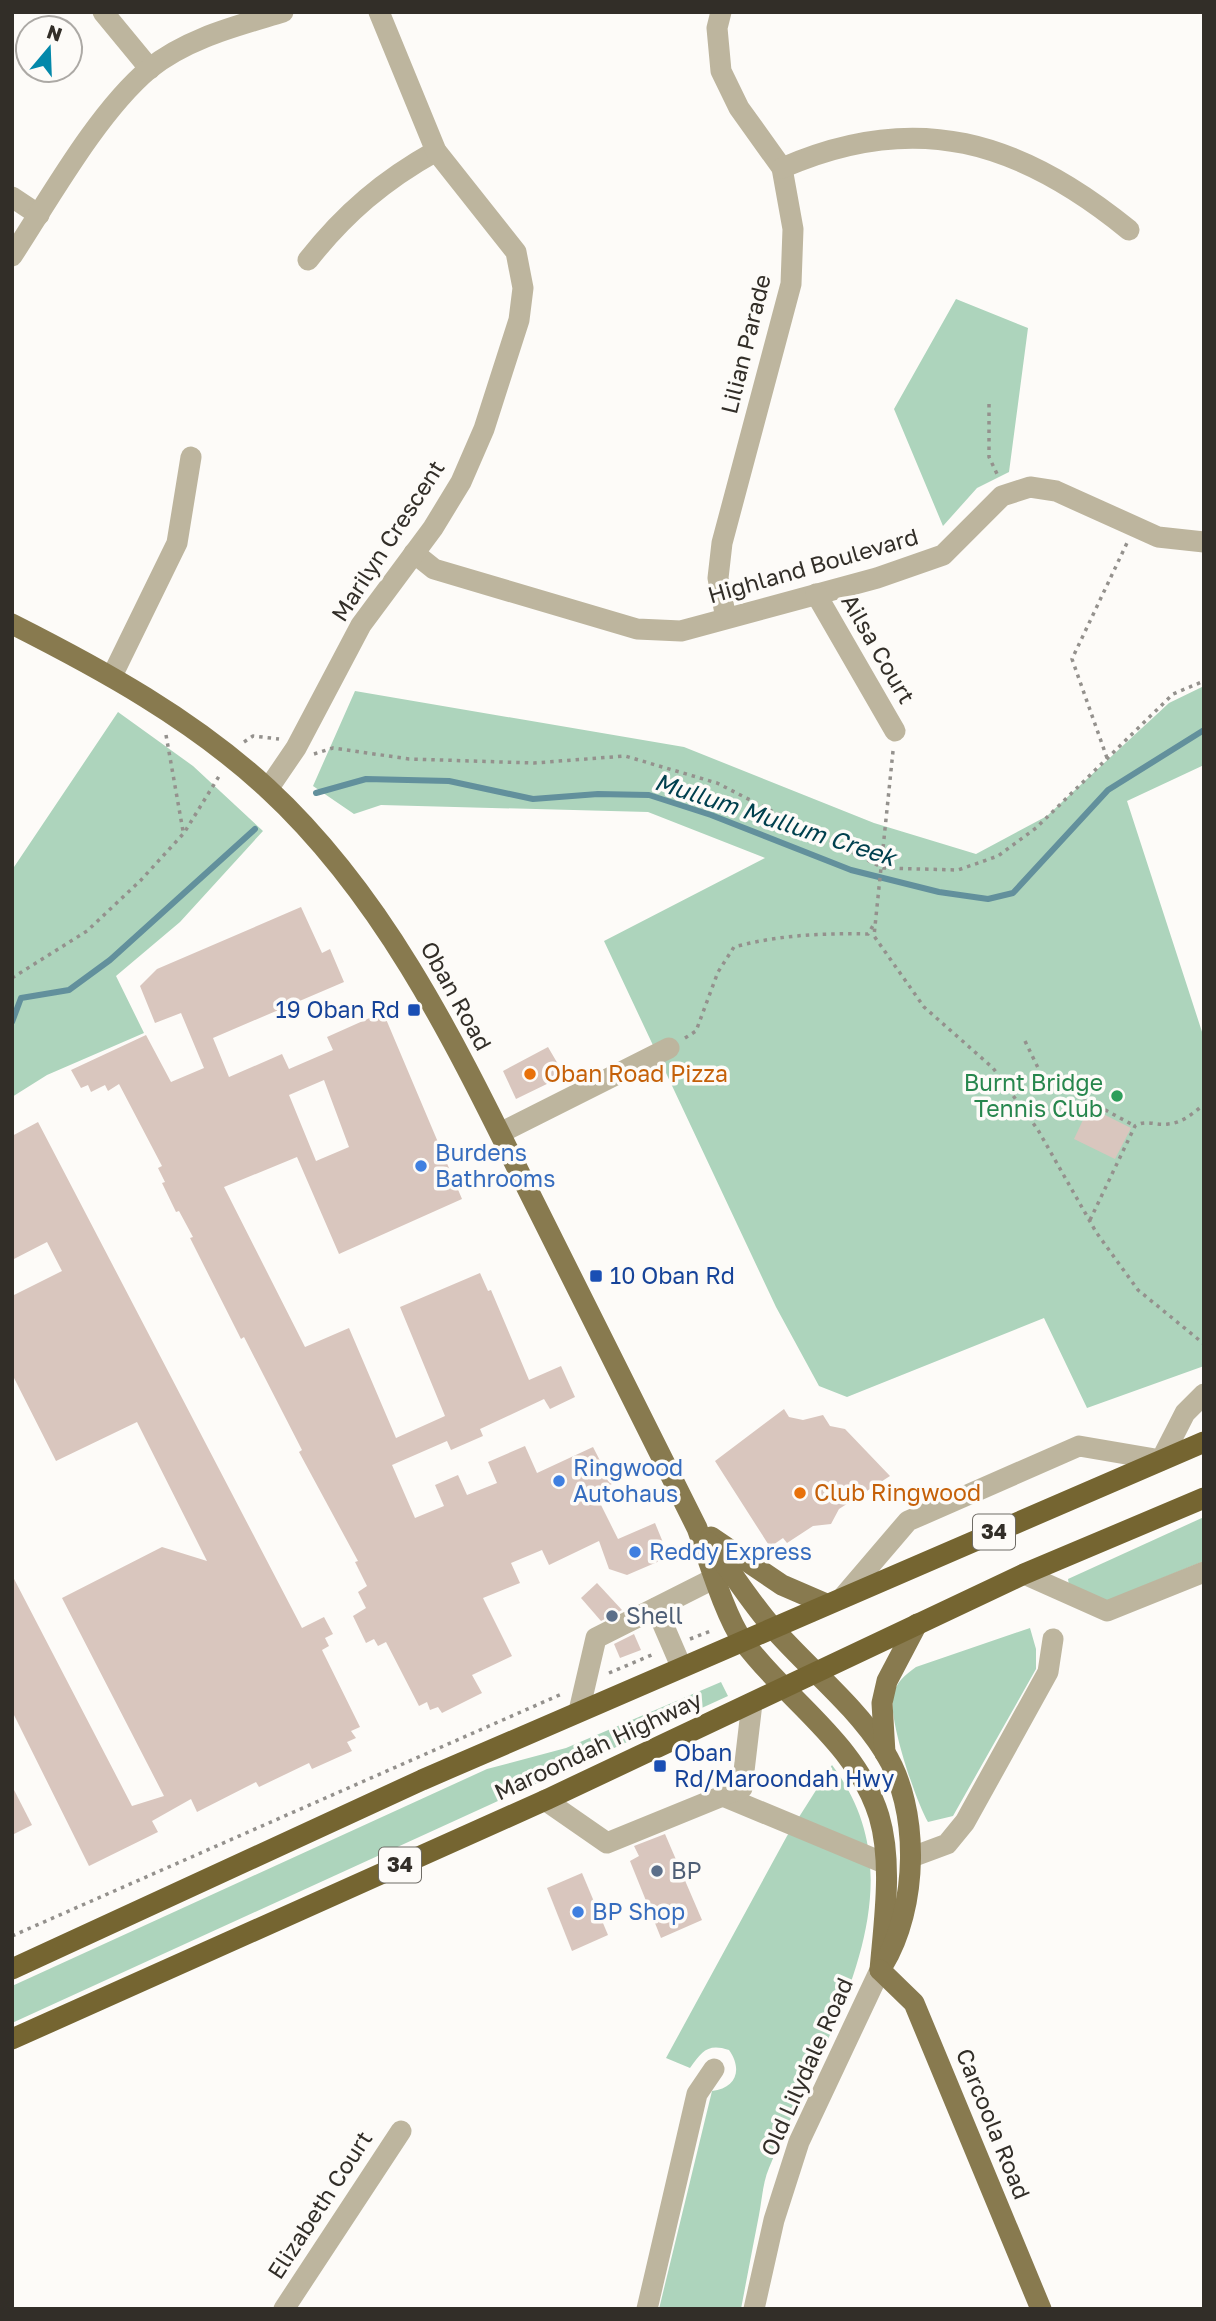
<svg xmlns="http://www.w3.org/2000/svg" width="1216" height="2321" font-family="'Golos Text',sans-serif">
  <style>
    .green { fill: #add4bc }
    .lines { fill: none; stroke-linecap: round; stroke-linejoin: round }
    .stream { stroke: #62909c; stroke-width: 6 }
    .building { fill: #d9c6be; fill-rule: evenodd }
    .path { stroke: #94918d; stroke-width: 3.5; stroke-dasharray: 3.5 5; stroke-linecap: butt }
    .minor { stroke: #bdb59e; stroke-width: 21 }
    .major { stroke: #887a4f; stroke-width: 21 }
    .highway { stroke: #756531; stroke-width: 21 }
    .transit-dot { fill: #1a4fb4; stroke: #fdfbf8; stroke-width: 2.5 }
    .food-dot { fill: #e8710a; stroke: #fdfbf8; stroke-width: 2.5 }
    .leisure-dot { fill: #2e9e5b; stroke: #fdfbf8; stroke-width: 2.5 }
    .shop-dot { fill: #3f7fe0; stroke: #fdfbf8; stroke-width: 2.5 }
    .service-dot { fill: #5c6f8a; stroke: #fdfbf8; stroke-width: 2.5 }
    .labels { text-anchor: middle; stroke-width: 7; stroke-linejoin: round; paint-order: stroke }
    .shield { fill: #fdfbf8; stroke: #6f6c66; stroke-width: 2 }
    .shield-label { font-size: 21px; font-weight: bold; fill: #322e28 }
    .street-label { font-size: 23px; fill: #322e28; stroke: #fdfbf8 }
    .transit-label { font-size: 23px; fill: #164399; stroke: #fdfbf8; text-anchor: start }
    .food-label { font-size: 23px; fill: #c56008; stroke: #fdfbf8; text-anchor: start }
    .leisure-label { font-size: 23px; fill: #27864d; stroke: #fdfbf8; text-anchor: end }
    .shop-label { font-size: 23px; fill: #366cbe; stroke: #fdfbf8; text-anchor: start }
    .service-label { font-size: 23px; fill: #4e5e75; stroke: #fdfbf8; text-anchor: start }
    .water-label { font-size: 24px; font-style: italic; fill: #00404e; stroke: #fdfbf8 }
  </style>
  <rect width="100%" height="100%" fill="#fdfbf8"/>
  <g class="green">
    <path d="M956,299L1028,328L1009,472L977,488L943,526L894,409Z"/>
    <path d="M1204,686V765L1127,801L1204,1038V1366L1087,1408L1044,1318L847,1397L819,1386L776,1307L604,941L765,858L648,812L381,805L354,814L313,786L355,691L684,747L874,823L976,854L1047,816L1169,703Z"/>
    <path d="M118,712L193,766L263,831L180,922L116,976L144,1033L47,1075L12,1097V870Z"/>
    <path d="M1204,1517V1561L1109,1600L1099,1601L1069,1585L1068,1579Z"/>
    <path d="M1030,1628L1036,1649V1669L953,1816L928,1822C916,1802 888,1719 893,1696C896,1682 905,1675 916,1667Z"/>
    <path d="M721,1682L728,1696L12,2023V1986L487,1769L566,1748Z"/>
    <path d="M832,1765C929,1893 819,2044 769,2168C763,2182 762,2199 759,2215C753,2246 747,2277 741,2309H659L712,2091C736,2088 743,2070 729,2050C708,2043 702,2051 690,2068L666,2058L787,1836Z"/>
  </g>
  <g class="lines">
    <g class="stream">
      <path d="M316,793L366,779L449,781L533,799L598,794L649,795L711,815L851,870L939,892L988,899L1013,893L1108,790L1204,730"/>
      <path d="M12,1022L21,998L69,990L110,960L255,829"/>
    </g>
  </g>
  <g class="building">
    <path d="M301,907L322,953L330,949L344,982L213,1038L229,1077L282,1054L289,1069L333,1050L327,1037L383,1012L462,1199L339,1254L297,1157L224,1187L305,1347L349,1328L396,1438L445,1416L400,1307L480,1273L488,1291L491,1290L529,1380L561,1366L575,1397L550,1409L544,1399L480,1429L483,1436L451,1450L447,1441L392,1465L415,1518L444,1506L435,1485L458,1475L467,1495L497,1483L488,1462L525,1446L537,1473L593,1447L612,1484L594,1491L618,1539L655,1523L669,1557L627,1575L609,1569L599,1541L549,1565L542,1550L511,1563L520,1583L483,1598L512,1656L472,1675L482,1693L442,1713L438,1707L430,1710L427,1702L419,1706L386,1642L378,1646L374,1639L366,1643L353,1616L366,1608L358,1592L367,1586L355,1562L358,1561L299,1452L302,1450L244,1337L241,1339L190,1238L193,1237L179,1211L176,1212L162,1183L165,1182L158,1168L162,1166L119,1084L108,1091L105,1085L91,1092L88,1085L81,1088L71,1070L146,1035L171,1082L204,1068L181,1013L155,1023L140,986L157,969ZM324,1080L349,1147L316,1161L289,1095Z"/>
    <path d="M548,1047L562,1071L551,1077L553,1081L516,1099L503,1071Z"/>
    <path d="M1089,1107L1131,1128L1115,1159L1074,1139Z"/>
    <path d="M38,1122L302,1628L324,1617L333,1634L325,1638L329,1646L322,1650L360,1727L351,1731L356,1738L347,1742L352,1751L312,1769L309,1763L259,1787L256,1782L197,1812L191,1799L152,1821L158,1832L89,1866L12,1711V1575L132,1806L164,1796L62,1598L162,1547L207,1561L137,1422L56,1461L12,1374V1296L62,1271L47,1242L12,1260V1136Z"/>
    <path d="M784,1409L789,1417L803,1420L823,1415L830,1426L845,1429L890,1476L839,1509L831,1524L813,1526L787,1543L783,1538L770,1547L715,1461Z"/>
    <path d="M597,1583L622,1610L601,1621L581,1598Z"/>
    <path d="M634,1634L641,1650L620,1658L614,1644Z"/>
    <path d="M12,1786L32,1825L12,1835Z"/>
    <path d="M665,1834L702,1920L661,1938L630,1861L639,1856L634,1846Z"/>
    <path d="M582,1873L608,1935L572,1951L547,1888Z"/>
  </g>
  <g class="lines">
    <g class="path">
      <path d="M989,404V457L998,476"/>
      <path d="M166,735L183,831"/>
      <path d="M244,742L253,736L279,739"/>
      <path d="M893,751L874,936L924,1007L993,1068L1038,1130L1096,1232L1138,1290L1204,1344"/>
      <path d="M314,754L333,748L409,759L534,763L625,756L717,783L883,868L958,870L998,856L1036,828L1173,694L1204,681"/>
      <path d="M1107,758L1072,659L1127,543"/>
      <path d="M12,978L87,931L141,880L184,833L221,773"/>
      <path d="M685,1038L696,1031L718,972L734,947C779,935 822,933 868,934L875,922"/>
      <path d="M1025,1041L1042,1076L1135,1126"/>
      <path d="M1090,1220L1135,1126C1147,1119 1156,1126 1168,1124C1182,1123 1194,1113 1204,1104"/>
      <path d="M690,1639L711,1631"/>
      <path d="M609,1673L654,1654"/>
      <path d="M12,1936L564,1693"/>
    </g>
    <g class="minor">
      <path d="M103,12L150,69"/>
      <path d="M721,12L717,28L721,71L739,108L782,168L793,229L791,284L722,543L718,578L726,618"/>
      <path d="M782,168C916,109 1020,141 1129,230"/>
      <path d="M12,197L39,215"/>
      <path d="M12,256C50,198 97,113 149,69C187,38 237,26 283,12"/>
      <path d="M308,260C345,213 384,180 436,151"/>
      <path d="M414,553L434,569L637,629L681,631L877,578L943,555L1002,496L1030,487L1056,491L1158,537L1204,542"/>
      <path d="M816,594L895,731"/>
      <path d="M112,676L177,543L191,457"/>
      <path d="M268,789L296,748L361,625L433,528L461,482L484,429L519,320L523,288L516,252L436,151L379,12"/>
      <path d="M500,1133L669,1048"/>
      <path d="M1024,1574L1107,1611L1204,1572"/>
      <path d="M843,1597L908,1521L1079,1446L1161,1460L1185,1413L1204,1394"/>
      <path d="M656,1608L681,1666"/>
      <path d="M579,1711L596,1638L715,1578"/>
      <path d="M723,1796L884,1863"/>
      <path d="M545,1800L607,1843L742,1788L752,1703"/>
      <path d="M912,1857L947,1844L965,1822L1048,1672L1053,1639"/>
      <path d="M284,2309L401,2131"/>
      <path d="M647,2309L697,2094L714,2069"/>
      <path d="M754,2309L774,2220L799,2142L880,1970"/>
    </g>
    <g class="major">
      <path d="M12,624C103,670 192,719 267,788C386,898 456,1045 527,1188C584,1301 641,1414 697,1528C708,1558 725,1616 743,1641C787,1701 856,1742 879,1816C893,1863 884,1922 880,1970"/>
      <path d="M711,1537L782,1585L826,1604"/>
      <path d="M709,1543C731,1570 750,1602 773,1628C809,1669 854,1704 884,1751C921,1809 918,1908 883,1965"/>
      <path d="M885,1753L882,1703L887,1681L917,1624"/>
      <path d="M880,1970L914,2003L1041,2309"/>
    </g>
    <g class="highway">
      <path d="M12,1969L422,1780L1204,1442"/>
      <path d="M12,2039L548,1799L1024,1574L1204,1498"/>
    </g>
  </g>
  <g class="transit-dot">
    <rect x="407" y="1003" width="14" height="14" rx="3.5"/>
    <rect x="589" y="1269" width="14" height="14" rx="3.5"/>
    <rect x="653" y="1759" width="14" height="14" rx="3.5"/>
  </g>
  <g class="food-dot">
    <circle cx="530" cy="1074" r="7"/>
    <circle cx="800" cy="1493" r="7"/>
  </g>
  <circle class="leisure-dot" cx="1117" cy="1096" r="7"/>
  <g class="shop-dot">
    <circle cx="421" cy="1166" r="7"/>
    <circle cx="559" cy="1481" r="7"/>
    <circle cx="635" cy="1552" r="7"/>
    <circle cx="578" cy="1912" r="7"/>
  </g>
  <g class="service-dot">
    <circle cx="612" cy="1616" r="7"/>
    <circle cx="657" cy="1871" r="7"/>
  </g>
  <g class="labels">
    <g class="shield">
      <rect x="973" y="1514.5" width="42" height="35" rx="5"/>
      <rect x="379" y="1847.5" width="42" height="35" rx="5"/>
    </g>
    <g class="shield-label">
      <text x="994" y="1539">34</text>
      <text x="400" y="1872">34</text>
    </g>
    <g class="street-label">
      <text transform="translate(746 344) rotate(-76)" y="8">Lilian Parade</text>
      <text transform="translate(388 541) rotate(-57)" y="8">Marilyn Crescent</text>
      <text transform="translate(813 566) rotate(-16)" y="8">Highland Boulevard</text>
      <text transform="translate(878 649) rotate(60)" y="8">Ailsa Court</text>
      <text transform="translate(456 996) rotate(61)" y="8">Oban Road</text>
      <text transform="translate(598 1746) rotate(-25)" y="8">Maroondah Highway</text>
      <text transform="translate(807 2067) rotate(-66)" y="8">Old Lilydale Road</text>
      <text transform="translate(993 2124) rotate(68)" y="8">Carcoola Road</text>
      <text transform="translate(320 2205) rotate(-57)" y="8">Elizabeth Court</text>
    </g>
    <g class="transit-label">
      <text x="400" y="1018" text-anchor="end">19 Oban Rd</text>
      <text x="610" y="1284">10 Oban Rd</text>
      <text x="674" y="1761">Oban<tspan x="674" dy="26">Rd/Maroondah Hwy</tspan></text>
    </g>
    <g class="food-label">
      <text x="544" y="1082">Oban Road Pizza</text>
      <text x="814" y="1501">Club Ringwood</text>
    </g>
    <g class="leisure-label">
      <text x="1103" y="1091">Burnt Bridge<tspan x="1103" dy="26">Tennis Club</tspan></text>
    </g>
    <g class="shop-label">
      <text x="435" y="1161">Burdens<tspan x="435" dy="26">Bathrooms</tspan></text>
      <text x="573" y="1476">Ringwood<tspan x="573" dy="26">Autohaus</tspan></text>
      <text x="649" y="1560">Reddy Express</text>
      <text x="592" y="1920">BP Shop</text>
    </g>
    <g class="service-label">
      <text x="626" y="1624">Shell</text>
      <text x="671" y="1879">BP</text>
    </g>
    <g class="water-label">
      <text transform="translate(775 820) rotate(18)" y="8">Mullum Mullum Creek</text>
    </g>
  </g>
  <rect width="1216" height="2321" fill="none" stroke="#322e28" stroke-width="28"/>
  <g transform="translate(49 49) rotate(19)"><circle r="33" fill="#fdfbf8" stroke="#aca9a5" stroke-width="2"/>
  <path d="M0-5L12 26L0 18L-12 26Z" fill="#0388aa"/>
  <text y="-10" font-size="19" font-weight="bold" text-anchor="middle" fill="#322e28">N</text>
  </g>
</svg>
